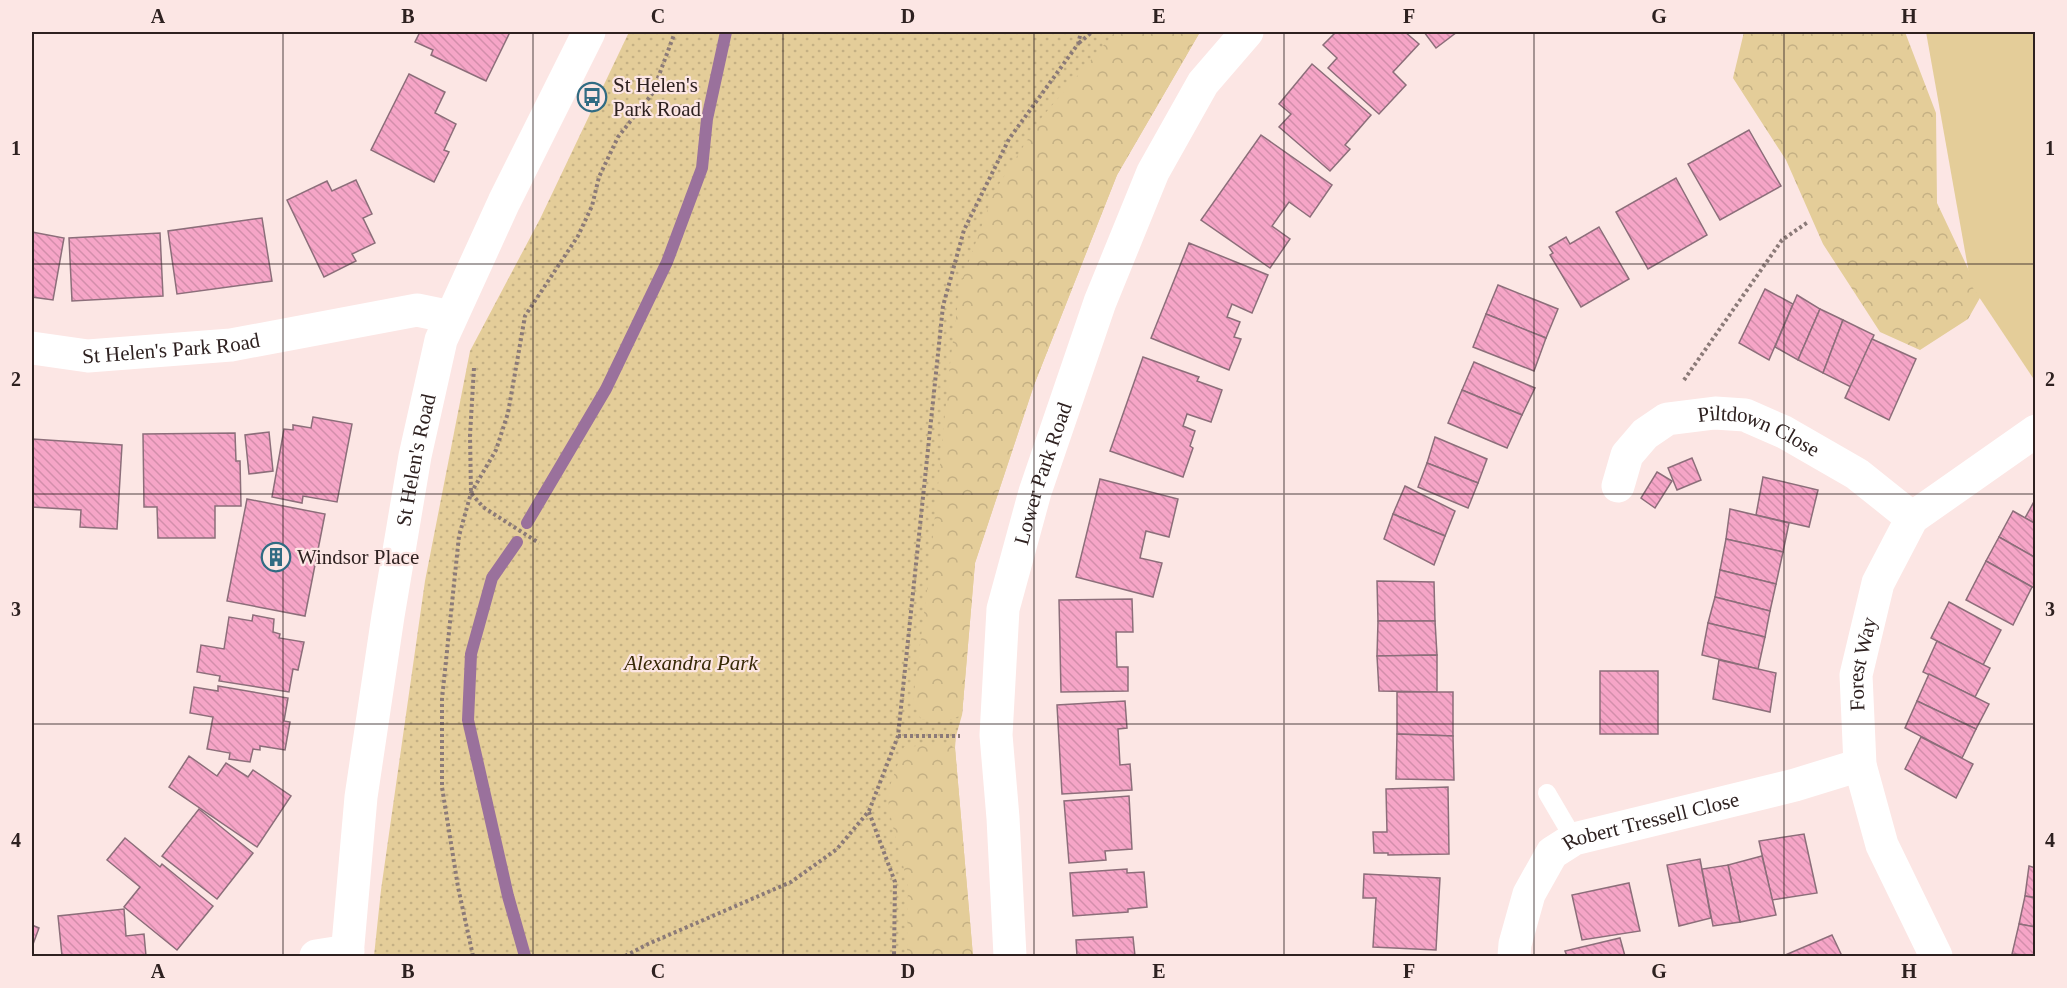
<svg xmlns="http://www.w3.org/2000/svg" width="2067" height="988" font-family="'Times New Roman',serif">
  <style>
    .grass { fill: url(#grass-dots) }
    .forest { fill: url(#forest-crowns) }
    .garden { fill: #e4cd99 }
    .lines { fill: none; stroke-linecap: round; stroke-linejoin: round }
    .stream { stroke: #9a719c; stroke-width: 12 }
    .building { fill: url(#building-back-hatch); stroke: #8c6e7a; stroke-width: 1.5 }
    .path { stroke: #8b7a78; stroke-width: 4; stroke-dasharray: 3 3; stroke-linecap: butt }
    .service { stroke: #fff; stroke-width: 18 }
    .minor { stroke: #fff; stroke-width: 33 }
    .primary { stroke: #fff; stroke-width: 33 }
    .grid { fill: none; stroke: #2e2120; stroke-width: 1.5; stroke-opacity: 0.55 }
    .labels { text-anchor: middle; stroke-width: 4.5; stroke-linejoin: round; paint-order: stroke }
    .poi-label { font-size: 21px; fill: #2e2120; stroke: #fce6e4; text-anchor: start }
    .street-label { font-size: 21px; fill: #2e2120; stroke: #fce6e4 }
    .park-label { font-size: 21px; font-style: italic; fill: #372906; stroke: #fce6e4 }
    .neatline { fill: none; stroke: #2e2120; stroke-width: 2 }
    .grid-label { font-size: 20px; text-anchor: middle; font-weight: bold; fill: #2e2120 }
  </style>
  <defs>
    <pattern id="grass-dots" width="8" height="8" patternUnits="userSpaceOnUse" patternTransform="scale(1.5)"><rect width="8" height="8" fill="#e4cd99"/><path d="M2 2h.1M6 6h.1" fill="none" stroke="#c4b084" stroke-width="1.8" stroke-linecap="round"/></pattern>
    <pattern id="forest-crowns" width="20" height="18" patternUnits="userSpaceOnUse" patternTransform="scale(1.5)"><rect width="20" height="18" fill="#e4cd99"/><path d="M2 6a3 3 0 1 1 6 0M12 15a3 3 0 1 1 6 0" fill="none" stroke="#c4b084"/></pattern>
    <pattern id="building-back-hatch" width="6" height="6" patternUnits="userSpaceOnUse" patternTransform="scale(1.5)"><rect width="6" height="6" fill="#f6a5c7"/><path d="M-1 5l2 2M0 0l6 6M5-1l2 2" fill="none" stroke="#d38eab"/></pattern>
  </defs>
  <rect width="100%" height="100%" fill="#fce6e4"/>
  <path class="grass" d="M629,32H1200L1117,175L1034,385L975,563L962,715L956,736L955,748L973,956H374L381,890L425,581L470,351L540,219Z"/>
  <g class="forest">
    <path d="M1115,32H1200L1117,175L1034,385L975,563L962,715L947,721L921,719L913,701L930,566L950,364L960,286L994,192L1042,117Z"/>
    <path d="M1744,32H1905L1936,113L1937,203L1981,296L1968,319L1920,350L1880,332L1823,244L1786,160L1733,78Z"/>
    <path d="M942,744L955,748L973,956H907L908,884L892,823L887,794L904,747Z"/>
  </g>
  <path class="garden" d="M1926,32H2035V381L1971,285Z"/>
  <g class="lines">
    <g class="stream">
      <path d="M527,523L606,389L667,262L702,168L707,119L726,32"/>
      <path d="M517,542L492,578L471,654L468,720L508,896L525,956"/>
    </g>
  </g>
  <g class="building">
    <path d="M420,32H510L486,81L431,55L433,50L415,42Z"/>
    <path d="M1336,32H1405L1419,44L1393,72L1406,85L1379,114L1328,68L1337,58L1323,45Z"/>
    <path d="M1424,32H1457L1436,48Z"/>
    <path d="M1312,64L1371,115L1345,145L1350,149L1330,171L1279,127L1291,114L1279,104Z"/>
    <path d="M409,74L445,92L435,113L456,124L444,150L449,152L434,182L371,150Z"/>
    <path d="M1749,130L1781,186L1720,220L1688,164Z"/>
    <path d="M1261,135L1332,185L1310,217L1289,202L1272,226L1290,239L1270,268L1201,220Z"/>
    <path d="M1676,178L1707,235L1648,269L1616,212Z"/>
    <path d="M356,180L372,214L363,218L375,243L352,254L356,261L324,277L287,200L327,181L332,191Z"/>
    <path d="M262,218L272,281L177,294L168,231Z"/>
    <path d="M1599,227L1629,279L1581,307L1550,255L1553,253L1549,247L1566,237L1570,244Z"/>
    <path d="M32,232L64,238L53,300L32,297Z"/>
    <path d="M160,233L163,296L72,301L69,238Z"/>
    <path d="M1189,243L1268,275L1252,313L1232,304L1227,317L1240,322L1234,337L1241,339L1229,370L1151,338Z"/>
    <path d="M1498,285L1558,309L1546,338L1486,314Z"/>
    <path d="M1765,289L1793,304L1769,360L1739,343Z"/>
    <path d="M1797,295L1820,309L1798,360L1775,347Z"/>
    <path d="M1820,309L1843,320L1823,373L1798,360Z"/>
    <path d="M1486,314L1546,338L1534,371L1473,347Z"/>
    <path d="M1843,320L1874,335L1851,387L1823,373Z"/>
    <path d="M1872,339L1916,359L1889,420L1845,398Z"/>
    <path d="M1143,357L1199,377L1197,381L1222,390L1211,422L1187,414L1183,426L1195,431L1190,446L1193,448L1183,477L1110,451Z"/>
    <path d="M1474,362L1535,388L1522,415L1462,390Z"/>
    <path d="M1462,390L1522,415L1507,448L1448,423Z"/>
    <path d="M313,417L352,424L337,502L303,496L302,503L272,497L284,429L293,430V425L311,428Z"/>
    <path d="M269,432L273,471L249,474L245,435Z"/>
    <path d="M235,433L236,461H240L241,506H215V538H158L157,507H144L143,434Z"/>
    <path d="M1435,437L1487,459L1478,483L1427,463Z"/>
    <path d="M32,439L122,445L117,529L80,527L81,510L32,507Z"/>
    <path d="M1692,458L1701,480L1677,490L1668,468Z"/>
    <path d="M1427,463L1478,483L1468,508L1418,487Z"/>
    <path d="M1657,472L1672,481L1655,508L1641,498Z"/>
    <path d="M1763,477L1818,490L1809,527L1756,515Z"/>
    <path d="M1100,479L1178,499L1169,537L1146,531L1140,558L1162,563L1153,597L1076,577Z"/>
    <path d="M1405,486L1455,511L1445,536L1393,514Z"/>
    <path d="M2036,498V524L2025,518Z"/>
    <path d="M247,499L325,514L305,616L227,601Z"/>
    <path d="M1730,509L1789,523L1783,552L1726,539Z"/>
    <path d="M2013,511L2036,524V558L1999,537Z"/>
    <path d="M1393,514L1445,536L1434,565L1384,539Z"/>
    <path d="M1999,537L2036,558V589L1986,561Z"/>
    <path d="M1726,539L1783,552L1776,584L1720,570Z"/>
    <path d="M1986,561L2032,587L2013,625L1966,600Z"/>
    <path d="M1720,570L1776,584L1770,611L1715,597Z"/>
    <path d="M1377,581L1434,582L1435,621H1378Z"/>
    <path d="M1715,597L1770,611L1765,637L1708,623Z"/>
    <path d="M1132,599L1133,632H1116L1117,667H1128V691L1061,692L1059,600Z"/>
    <path d="M1949,602L2001,630L1983,665L1931,638Z"/>
    <path d="M253,615L274,619L273,632L280,634L279,638L304,642L298,670L293,669L289,692L219,681L220,676L197,672L201,645L224,649L229,617L252,621Z"/>
    <path d="M1378,621H1435L1437,655L1377,656Z"/>
    <path d="M1708,623L1765,637L1758,669L1702,655Z"/>
    <path d="M1937,641L1990,668L1975,697L1923,672Z"/>
    <path d="M1437,655V692L1379,691L1377,656Z"/>
    <path d="M1719,660L1776,673L1770,712L1713,699Z"/>
    <rect x="1600" y="671" width="58" height="63"/>
    <path d="M1929,674L1989,704L1976,729L1917,701Z"/>
    <path d="M218,686L288,698L284,721L290,722L285,750L260,746V750L253,749L250,762L229,759L230,753L207,749L213,717L190,713L194,687L218,691Z"/>
    <path d="M1397,692H1453V736L1397,734Z"/>
    <path d="M1125,701L1127,728L1118,729L1120,765L1130,764L1132,790L1062,794L1057,705Z"/>
    <path d="M1917,701L1976,729L1962,758L1905,728Z"/>
    <path d="M1397,734L1453,736L1454,780L1396,779Z"/>
    <path d="M1921,737L1973,764L1956,798L1905,769Z"/>
    <path d="M189,756L217,776L226,763L248,777L253,770L291,796L257,847L169,787Z"/>
    <path d="M1448,787L1449,854L1388,855V853H1374L1373,832H1387L1386,789Z"/>
    <path d="M1129,796L1132,849L1105,851L1106,860L1069,863L1064,801Z"/>
    <path d="M199,809L253,853L217,899L162,856Z"/>
    <path d="M1804,834L1817,893L1772,900L1759,841Z"/>
    <path d="M125,838L160,867L162,864L213,906L177,950L124,907L140,887L107,860Z"/>
    <path d="M1762,856L1776,915L1740,922L1728,865Z"/>
    <path d="M1700,859L1711,918L1679,926L1667,865Z"/>
    <path d="M1728,865L1740,922L1713,926L1702,869Z"/>
    <path d="M2029,866L2036,868V898L2025,896Z"/>
    <path d="M1127,869V873L1144,872L1147,907L1128,909V912L1073,916L1070,873Z"/>
    <path d="M1364,874L1440,878L1436,950L1373,947L1376,898H1363Z"/>
    <path d="M1629,883L1640,931L1582,940L1572,895Z"/>
    <path d="M2025,896L2036,898V927L2019,924Z"/>
    <path d="M124,909L126,936L144,934L146,956H62L58,916Z"/>
    <path d="M2019,924L2036,927V956L2012,954Z"/>
    <path d="M32,925L39,928L32,947Z"/>
    <path d="M1832,935L1842,956H1783Z"/>
    <path d="M1133,937L1135,956H1077L1076,940Z"/>
    <path d="M1620,938L1625,956H1567L1565,951Z"/>
  </g>
  <g class="lines">
    <g class="path">
      <path d="M1079,43L1092,32"/>
      <path d="M474,368L470,435L471,493L483,507L539,543"/>
      <path d="M1684,380L1782,240L1808,222"/>
      <path d="M898,736H960"/>
      <path d="M869,812L895,882L894,956"/>
      <path d="M473,956L458,887L442,787V699L459,536L471,493L496,450L508,413L525,316L578,236L592,206L599,177L618,137L652,94L675,32"/>
      <path d="M625,956L648,944L791,882L837,849L869,811L898,736L943,306L964,230L1009,139L1078,44L1081,32"/>
    </g>
    <path class="service" d="M1547,793L1574,839"/>
    <g class="minor">
      <path id="s1" d="M32,348L88,356L231,345L417,310L451,317"/>
      <path id="s2" d="M1618,486L1627,455L1645,434L1667,419L1715,413L1745,415L1784,432L1857,474L1912,518"/>
      <path d="M316,956L348,951"/>
      <path id="s3" d="M1010,956L1003,818L996,735L1003,609L1035,492L1100,302L1153,172L1203,83L1247,32"/>
      <path id="s4" d="M1514,956L1515,944L1529,894L1552,853L1574,839L1795,785L1860,765"/>
      <path id="s5" d="M1936,956L1882,845L1860,765L1856,675L1878,583L1912,518L2036,431"/>
    </g>
    <path class="primary" id="s6" d="M347,956L361,797L388,616L415,456L441,340L504,202L589,32"/>
  </g>
  <path class="grid" d="M283,32V956M533,32V956M783,32V956M1034,32V956M1284,32V956M1534,32V956M1784,32V956M32,264H2036M32,494H2036M32,724H2036"/>
  <defs>
    <g id="bus-ring" transform="scale(1.5)"><circle r="9.5" fill="#fce6e4" stroke="#306b83" stroke-width="1.5"/><path d="M-5-6H5V4H4V6H2V4H-2V6H-4V4H-5ZM-3.5-4V0h7V-4ZM-3.5 1.2v1.5H-2V1.2ZM2 1.2v1.5H3.5V1.2Z" fill="#306b83"/></g>
    <g id="building-ring" transform="scale(1.5)"><circle r="9.5" fill="#fce6e4" stroke="#306b83" stroke-width="1.5"/><path d="M-4-6H4V6H1V3H-1V6H-4ZM-2.5-4.3h1.7v1.8h-1.7ZM.8-4.3h1.7v1.8H.8ZM-2.5-1h1.7V.8h-1.7ZM.8-1h1.7V.8H.8Z" fill="#306b83"/></g>
  </defs>
  <g fill-rule="evenodd">
    <use href="#bus-ring" x="592" y="97"/>
    <use href="#building-ring" x="276" y="557"/>
  </g>
  <g class="labels">
    <g class="poi-label">
      <text x="613" y="92">St Helen's<tspan x="613" dy="24">Park Road</tspan></text>
      <text x="297" y="564">Windsor Place</text>
    </g>
    <g class="street-label">
      <text dy="7" stroke="none"><textPath href="#s1" startOffset="140">St Helen's Park Road</textPath></text>
      <text dy="7" stroke="none"><textPath href="#s2" startOffset="182">Piltdown Close</textPath></text>
      <text dy="7" stroke="none"><textPath href="#s6" startOffset="501">St Helen's Road</textPath></text>
      <text dy="7" stroke="none"><textPath href="#s3" startOffset="489">Lower Park Road</textPath></text>
      <text dy="7" stroke="none"><textPath href="#s5" startOffset="308">Forest Way</textPath></text>
      <text dy="7" stroke="none"><textPath href="#s4" startOffset="216">Robert Tressell Close</textPath></text>
    </g>
    <g class="park-label">
      <text x="691" y="670">Alexandra Park</text>
    </g>
  </g>
  <rect width="2067" height="988" fill="none" stroke="#fce6e4" stroke-width="66"/>
  <rect x="33" y="33" width="2001" height="922" class="neatline"/>
  <g class="grid-label">
    <text x="158" y="23">A</text>
    <text x="408" y="23">B</text>
    <text x="658" y="23">C</text>
    <text x="908" y="23">D</text>
    <text x="1159" y="23">E</text>
    <text x="1409" y="23">F</text>
    <text x="1659" y="23">G</text>
    <text x="1909" y="23">H</text>
    <text x="16" y="155">1</text>
    <text x="2050" y="155">1</text>
    <text x="16" y="386">2</text>
    <text x="2050" y="386">2</text>
    <text x="16" y="616">3</text>
    <text x="2050" y="616">3</text>
    <text x="16" y="847">4</text>
    <text x="2050" y="847">4</text>
    <text x="158" y="978">A</text>
    <text x="408" y="978">B</text>
    <text x="658" y="978">C</text>
    <text x="908" y="978">D</text>
    <text x="1159" y="978">E</text>
    <text x="1409" y="978">F</text>
    <text x="1659" y="978">G</text>
    <text x="1909" y="978">H</text>
  </g>
</svg>
